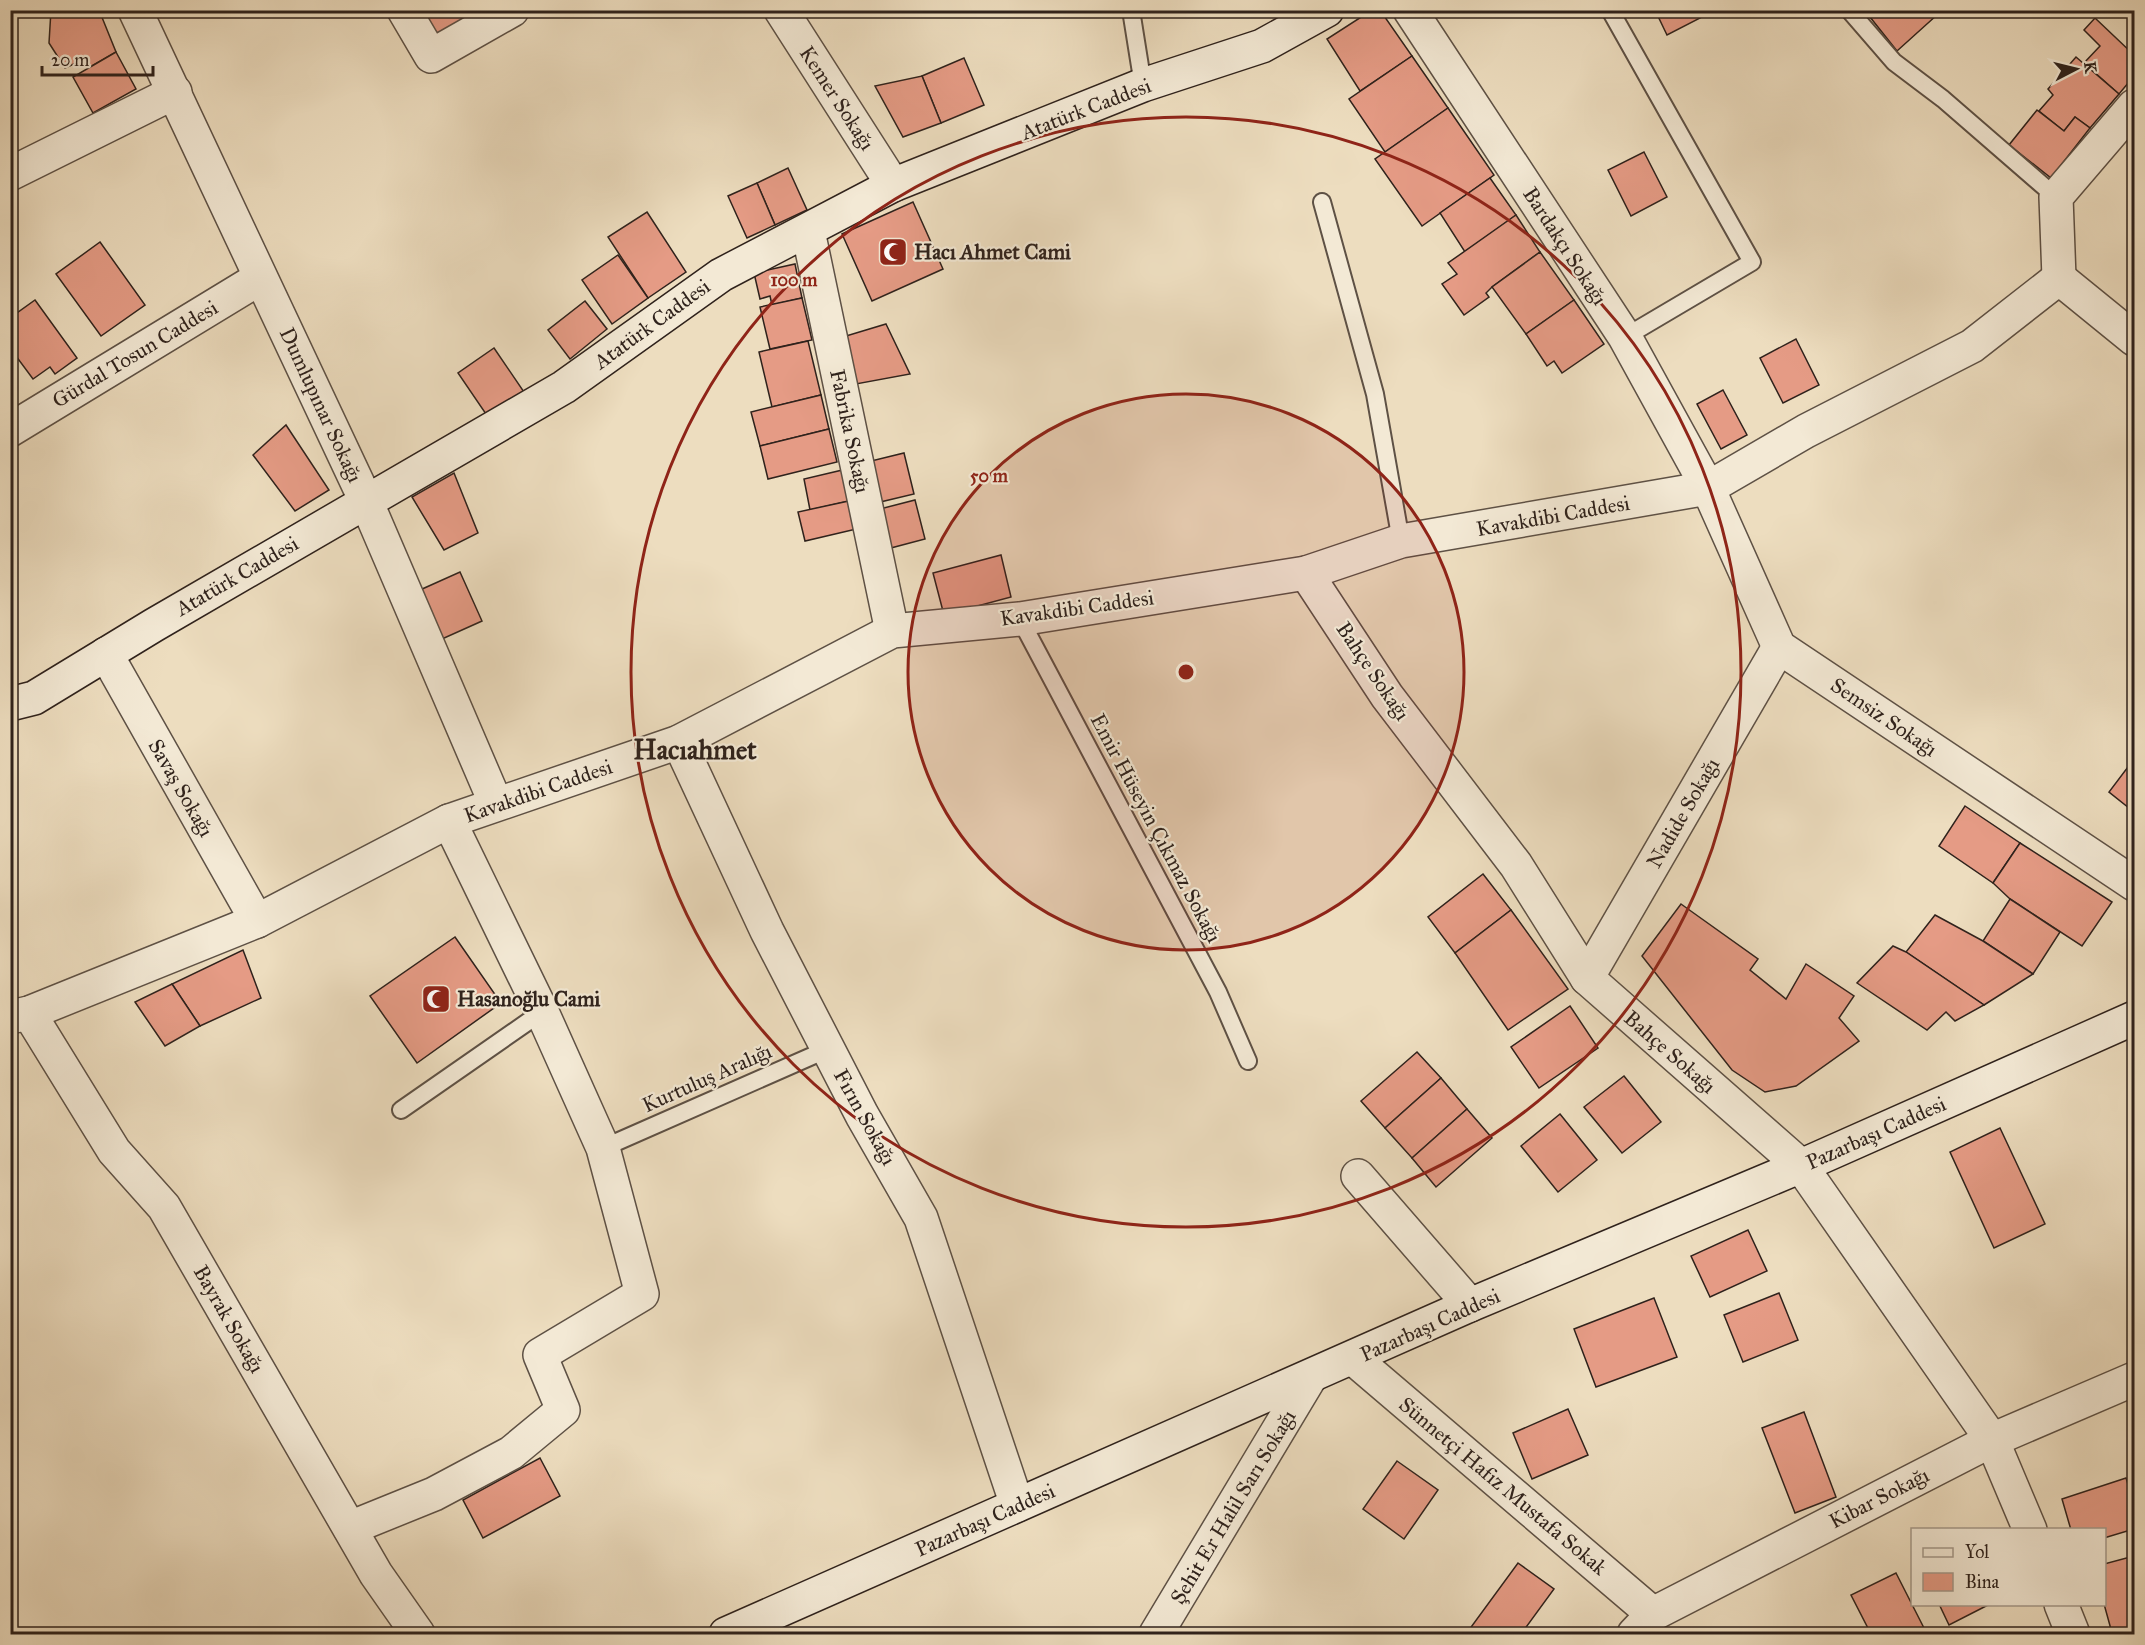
<svg xmlns="http://www.w3.org/2000/svg" width="2145" height="1645" font-family="'IM FELL Great Primer',serif">
  <style>
    .building { fill: #e59b85; stroke: #2f221c; stroke-width: 1.5 }
    .lines { fill: none; stroke-linecap: round; stroke-linejoin: round }
    .lane-casing { stroke: #5e5145; stroke-width: 20 }
    .street-casing { stroke: #5e5145; stroke-width: 36 }
    .secondary-casing { stroke: #2f221c; stroke-width: 36 }
    .lane { stroke: #f3e9d5; stroke-width: 16 }
    .street { stroke: #f3e9d5; stroke-width: 33 }
    .secondary { stroke: #f3e9d5; stroke-width: 33 }
    .ring { fill: none; stroke: #8f2418; stroke-width: 3 }
    .labels { text-anchor: middle; stroke-width: 4.5; stroke-linejoin: round; paint-order: stroke }
    .street-label { font-size: 21px; fill: #2f221c; stroke: #f3e9d5 }
    .poi-label { font-size: 21px; font-weight: bold; fill: #2f221c; stroke: #f3e9d5; text-anchor: start }
    .district-label { font-size: 27px; font-weight: bold; fill: #2f221c; stroke: #f3e9d5 }
    .centre { fill: #8f2418; stroke: #f3e9d5; stroke-width: 3 }
    .ring-label { font-size: 18px; text-anchor: middle; font-weight: bold; fill: #8f2418; stroke: #f3e9d5; stroke-width: 4.5; stroke-linejoin: round; paint-order: stroke }
  </style>
  <rect width="100%" height="100%" fill="#edddbf"/>
  <filter id="stains"><feTurbulence type="fractalNoise" baseFrequency=".00333" numOctaves="4"/><feColorMatrix values="0 0 0 0 .2 0 0 0 0 .09 0 0 0 0 .02 0 0 0 .5 -.17"/></filter>
  <radialGradient id="worn" r=".72"><stop offset=".6" stop-color="#630" stop-opacity="0"/><stop offset="1" stop-color="#630" stop-opacity=".3"/></radialGradient>
  <g class="building">
    <path d="M51,10H99L116,52L90,67L85,59L65,68L49,43Z"/>
    <path d="M421,10H480L436,37Z"/>
    <path d="M1372,10H1380L1412,56L1360,91L1327,39Z"/>
    <path d="M1655,10H1704L1706,15L1667,35Z"/>
    <path d="M1877,10H1934L1938,14L1897,51L1870,17Z"/>
    <path d="M2095,18L2134,55V76L2119,94L2084,63L2100,46L2084,30Z"/>
    <path d="M116,52L136,89L93,113L73,77Z"/>
    <path d="M1412,56L1448,108L1385,152L1349,99Z"/>
    <path d="M2076,57L2119,94L2090,128L2075,117L2064,131L2039,111L2053,95L2048,89Z"/>
    <path d="M964,58L984,105L941,123L922,76Z"/>
    <path d="M922,76L941,123L903,137L875,86Z"/>
    <path d="M1448,108L1494,175L1422,226L1375,159Z"/>
    <path d="M2037,110L2064,131L2075,117L2090,128L2051,178L2009,145Z"/>
    <path d="M1644,152L1667,197L1631,216L1608,170Z"/>
    <path d="M788,168L807,210L775,225L757,183Z"/>
    <path d="M1490,178L1516,215L1465,252L1440,213Z"/>
    <path d="M757,183L775,225L747,238L728,196Z"/>
    <path d="M913,202L943,269L872,301L842,234Z"/>
    <path d="M647,212L686,272L648,298L608,237Z"/>
    <path d="M1516,215L1540,252L1492,287L1486,293L1489,297L1464,315L1442,284L1457,274L1448,263Z"/>
    <path d="M100,242L145,305L101,336L56,274Z"/>
    <path d="M1540,252L1574,300L1526,334L1492,287Z"/>
    <path d="M618,255L648,298L612,324L582,280Z"/>
    <path d="M795,264L802,298L772,305L770,296L760,299L754,273Z"/>
    <path d="M802,298L812,340L770,349L760,307Z"/>
    <path d="M35,300L77,358L55,374L50,367L33,379L10,348V318Z"/>
    <path d="M1574,300L1604,344L1562,373L1554,361L1547,366L1526,334Z"/>
    <path d="M585,301L607,329L570,359L548,330Z"/>
    <path d="M886,324L910,374L856,384L846,336Z"/>
    <path d="M1796,339L1819,385L1783,403L1760,358Z"/>
    <path d="M808,341L821,395L772,407L759,352Z"/>
    <path d="M494,348L524,392L488,417L458,373Z"/>
    <path d="M1723,390L1747,435L1721,449L1697,404Z"/>
    <path d="M821,395L829,429L760,446L751,412Z"/>
    <path d="M286,425L329,490L295,511L253,455Z"/>
    <path d="M829,429L837,462L768,479L760,446Z"/>
    <path d="M904,453L914,494L876,503L867,462Z"/>
    <path d="M851,468L858,499L810,510L804,479Z"/>
    <path d="M454,473L478,533L444,550L412,497Z"/>
    <path d="M858,499L865,527L805,541L798,512Z"/>
    <path d="M915,500L925,539L887,549L876,510Z"/>
    <path d="M1001,555L1011,597L944,615L933,573Z"/>
    <path d="M460,572L482,621L442,639L420,590Z"/>
    <path d="M2134,759V812L2109,792Z"/>
    <path d="M1965,806L2020,843L1993,883L1939,846Z"/>
    <path d="M2020,843L2112,902L2082,946L2010,899L1993,883Z"/>
    <path d="M1483,874L1511,910L1455,953L1428,917Z"/>
    <path d="M2010,899L2060,932L2033,974L1983,941Z"/>
    <path d="M1681,904L1758,959L1750,970L1786,999L1806,964L1854,996L1839,1018L1859,1041L1796,1086L1765,1092L1732,1070L1642,956Z"/>
    <path d="M1511,910L1568,989L1508,1030L1455,953Z"/>
    <path d="M1935,915L1983,941L2033,974L1984,1005L1906,952Z"/>
    <path d="M455,937L501,1003L417,1063L370,996Z"/>
    <path d="M1893,946L1906,952L1984,1005L1955,1021L1946,1012L1927,1030L1857,983Z"/>
    <path d="M243,950L261,998L200,1026L172,984Z"/>
    <path d="M172,984L200,1026L165,1046L135,1002Z"/>
    <path d="M1570,1006L1598,1048L1539,1088L1511,1047Z"/>
    <path d="M1417,1052L1441,1078L1385,1128L1361,1101Z"/>
    <path d="M1624,1076L1661,1122L1622,1153L1584,1107Z"/>
    <path d="M1441,1078L1467,1109L1412,1158L1385,1128Z"/>
    <path d="M1467,1109L1492,1138L1436,1187L1412,1158Z"/>
    <path d="M1560,1114L1597,1160L1558,1192L1521,1146Z"/>
    <path d="M2000,1128L2045,1224L1994,1248L1950,1152Z"/>
    <path d="M1748,1230L1767,1271L1710,1297L1691,1256Z"/>
    <path d="M1779,1293L1798,1340L1743,1362L1724,1315Z"/>
    <path d="M1654,1298L1677,1357L1596,1387L1574,1329Z"/>
    <path d="M1568,1409L1588,1455L1532,1479L1513,1433Z"/>
    <path d="M1804,1412L1836,1497L1795,1513L1762,1428Z"/>
    <path d="M540,1458L560,1496L483,1538L463,1500Z"/>
    <path d="M1397,1461L1438,1490L1404,1539L1363,1509Z"/>
    <path d="M2126,1478L2134,1504V1529L2104,1538V1530H2071L2062,1499Z"/>
    <path d="M2134,1556V1627L2112,1633L2104,1604V1564Z"/>
    <path d="M1518,1563L1554,1589L1521,1634H1466Z"/>
    <path d="M1896,1573L1927,1634H1871L1851,1595Z"/>
    <path d="M1939,1604H1990L1949,1625Z"/>
  </g>
  <g class="lines">
    <g class="lane-casing">
      <g id="lane">
        <path d="M1131,10L1143,85"/>
        <path d="M1610,10L1752,262L1625,337"/>
        <path d="M1849,10L1894,62L1943,99L2056,197"/>
        <path d="M1322,202L1375,394L1401,541"/>
        <path d="M1020,619L1218,992L1248,1061"/>
        <path d="M401,1110L542,1012"/>
        <path d="M603,1148L828,1049"/>
      </g>
    </g>
    <g class="street-casing">
      <g id="street">
        <path d="M135,10L366,501L496,804"/>
        <path d="M404,10L431,56L512,10"/>
        <path d="M781,10L893,185"/>
        <path d="M1410,10L1625,337L1708,488L1779,647L2134,884"/>
        <path d="M10,174L175,92"/>
        <path d="M808,231L892,631"/>
        <path d="M2059,278L2056,197L2134,106"/>
        <path d="M10,430L260,278"/>
        <path d="M1306,573L1387,696L1516,865L1587,978L1801,1166L1992,1440L2030,1530"/>
        <path d="M106,654L257,921"/>
        <path d="M679,742L767,931L862,1115L921,1218L1017,1505"/>
        <path d="M1587,978L1779,647"/>
        <path d="M29,1013L114,1151L164,1207L376,1574L418,1634"/>
        <path d="M10,1017L29,1013L257,921L449,821L679,742L892,631L1020,619L1306,573L1401,541L1708,488L1806,431L1972,346L2059,278L2134,339"/>
        <path d="M1358,1176L1470,1305"/>
        <path d="M1354,1359L1653,1614"/>
        <path d="M350,1528L434,1494L511,1453L563,1410L540,1355L642,1294L603,1148L542,1012L449,821"/>
        <path d="M2061,1604L2073,1634"/>
        <path d="M1156,1634L1309,1379"/>
        <path d="M1634,1634L1653,1614L1992,1440L2134,1379"/>
      </g>
    </g>
    <g class="secondary-casing">
      <g id="secondary">
        <path d="M10,704L34,698L154,625L564,387L721,275L893,185L1143,85L1262,46L1327,10"/>
        <path d="M726,1634L1470,1305L1801,1166L2134,1018"/>
      </g>
    </g>
    <use href="#lane" class="lane"/>
    <use href="#street" class="street"/>
    <use href="#secondary" class="secondary"/>
  </g>
  <circle cx="1186" cy="672" r="278" fill="#8f2418" fill-opacity=".12"/>
  <g class="ring">
    <circle cx="1186" cy="672" r="278"/>
    <circle cx="1186" cy="672" r="555"/>
  </g>
  <defs>
    <g id="mosque-square" transform="scale(1.5)"><rect x="-9" y="-9" width="18" height="18" rx="4" fill="#8f2418" stroke="#f3e9d5"/><path d="M3.5-4.9A6 6 0 1 0 3.5 4.9A5 5 0 1 1 3.5-4.9Z" fill="#fff"/></g>
  </defs>
  <g fill-rule="evenodd">
    <use href="#mosque-square" x="893" y="252"/>
    <use href="#mosque-square" x="436" y="999"/>
  </g>
  <g class="labels">
    <g class="street-label">
      <text transform="translate(837 98) rotate(57)" y="7">Kemer Sokağı</text>
      <text transform="translate(1086 109) rotate(-21)" y="7">Atatürk Caddesi</text>
      <text transform="translate(1565 246) rotate(57)" y="7">Bardakçı Sokağı</text>
      <text transform="translate(652 324) rotate(-36)" y="7">Atatürk Caddesi</text>
      <text transform="translate(135 354) rotate(-31)" y="7">Gürdal Tosun Caddesi</text>
      <text transform="translate(321 405) rotate(65)" y="7">Dumlupınar Sokağı</text>
      <text transform="translate(850 431) rotate(78)" y="7">Fabrika Sokağı</text>
      <text transform="translate(1553 516) rotate(-10)" y="7">Kavakdibi Caddesi</text>
      <text transform="translate(237 576) rotate(-30)" y="7">Atatürk Caddesi</text>
      <text transform="translate(1077 608) rotate(-8)" y="7">Kavakdibi Caddesi</text>
      <text transform="translate(1373 671) rotate(56)" y="7">Bahçe Sokağı</text>
      <text transform="translate(1884 717) rotate(34)" y="7">Semsiz Sokağı</text>
      <text transform="translate(181 788) rotate(60)" y="7">Savaş Sokağı</text>
      <text transform="translate(538 791) rotate(-19)" y="7">Kavakdibi Caddesi</text>
      <text transform="translate(1683 813) rotate(-60)" y="7">Nadide Sokağı</text>
      <text transform="translate(1156 828) rotate(62)" y="7">Emir Hüseyin Çıkmaz Sokağı</text>
      <text transform="translate(1670 1052) rotate(41)" y="7">Bahçe Sokağı</text>
      <text transform="translate(707 1078) rotate(-24)" y="7">Kurtuluş Aralığı</text>
      <text transform="translate(865 1117) rotate(61)" y="7">Fırın Sokağı</text>
      <text transform="translate(1876 1133) rotate(-24)" y="7">Pazarbaşı Caddesi</text>
      <text transform="translate(229 1319) rotate(60)" y="7">Bayrak Sokağı</text>
      <text transform="translate(1430 1325) rotate(-24)" y="7">Pazarbaşı Caddesi</text>
      <text transform="translate(1503 1486) rotate(40)" y="7">Sünnetçi Hafız Mustafa Sokak</text>
      <text transform="translate(1879 1498) rotate(-27)" y="7">Kibar Sokağı</text>
      <text transform="translate(1233 1507) rotate(-59)" y="7">Şehit Er Halil Sarı Sokağı</text>
      <text transform="translate(985 1520) rotate(-24)" y="7">Pazarbaşı Caddesi</text>
    </g>
    <g class="poi-label">
      <text x="914" y="259">Hacı Ahmet Cami</text>
      <text x="457" y="1006">Hasanoğlu Cami</text>
    </g>
    <g class="district-label">
      <text x="695" y="759">Hacıahmet</text>
    </g>
  </g>
  <circle cx="1186" cy="672" r="9" class="centre"/>
  <g class="ring-label">
    <text x="794" y="286">100 m</text>
    <text x="989" y="482">50 m</text>
  </g>
  <rect width="2145" height="1645" fill="none" stroke="#edddbf" stroke-width="36"/>
  <rect x="12" y="12" width="2121" height="1621" fill="none" stroke="#2f221c" stroke-width="3"/>
  <rect x="18" y="18" width="2109" height="1609" fill="none" stroke="#2f221c" stroke-width="1.5"/>
  <rect x="1911" y="1528" width="195" height="78" fill="#f3e9d5" stroke="#a5998b" stroke-width="1.5"/>
  <rect x="1923" y="1548" width="30" height="9" fill="#f3e9d5" stroke="#a5998b" stroke-width="1.5"/>
  <text x="1965" y="1558" font-size="18" fill="#2f221c">Yol</text>
  <rect x="1923" y="1573" width="30" height="18" fill="#e59b85" stroke="#a5998b" stroke-width="1.5"/>
  <text x="1965" y="1588" font-size="18" fill="#2f221c">Bina</text>
  <g transform="translate(2076 69) rotate(83)" stroke="#f3e9d5" stroke-width="4.5" paint-order="stroke">
  <path d="M0-4.5L10 22L0 15L-10 22Z" fill="#2f221c"/>
  <text y="-9" font-size="16" font-weight="bold" text-anchor="middle" fill="#2f221c">K</text>
  </g>
  <path d="M42 66v9h111v-9" fill="none" stroke="#2f221c" stroke-width="3"/>
  <text x="51" y="66" font-size="18" fill="#2f221c" stroke="#f3e9d5" stroke-width="4.5" paint-order="stroke">20 m</text>
  <rect width="100%" height="100%" filter="url(#stains)"/>
  <rect width="100%" height="100%" fill="url(#worn)"/>
</svg>
